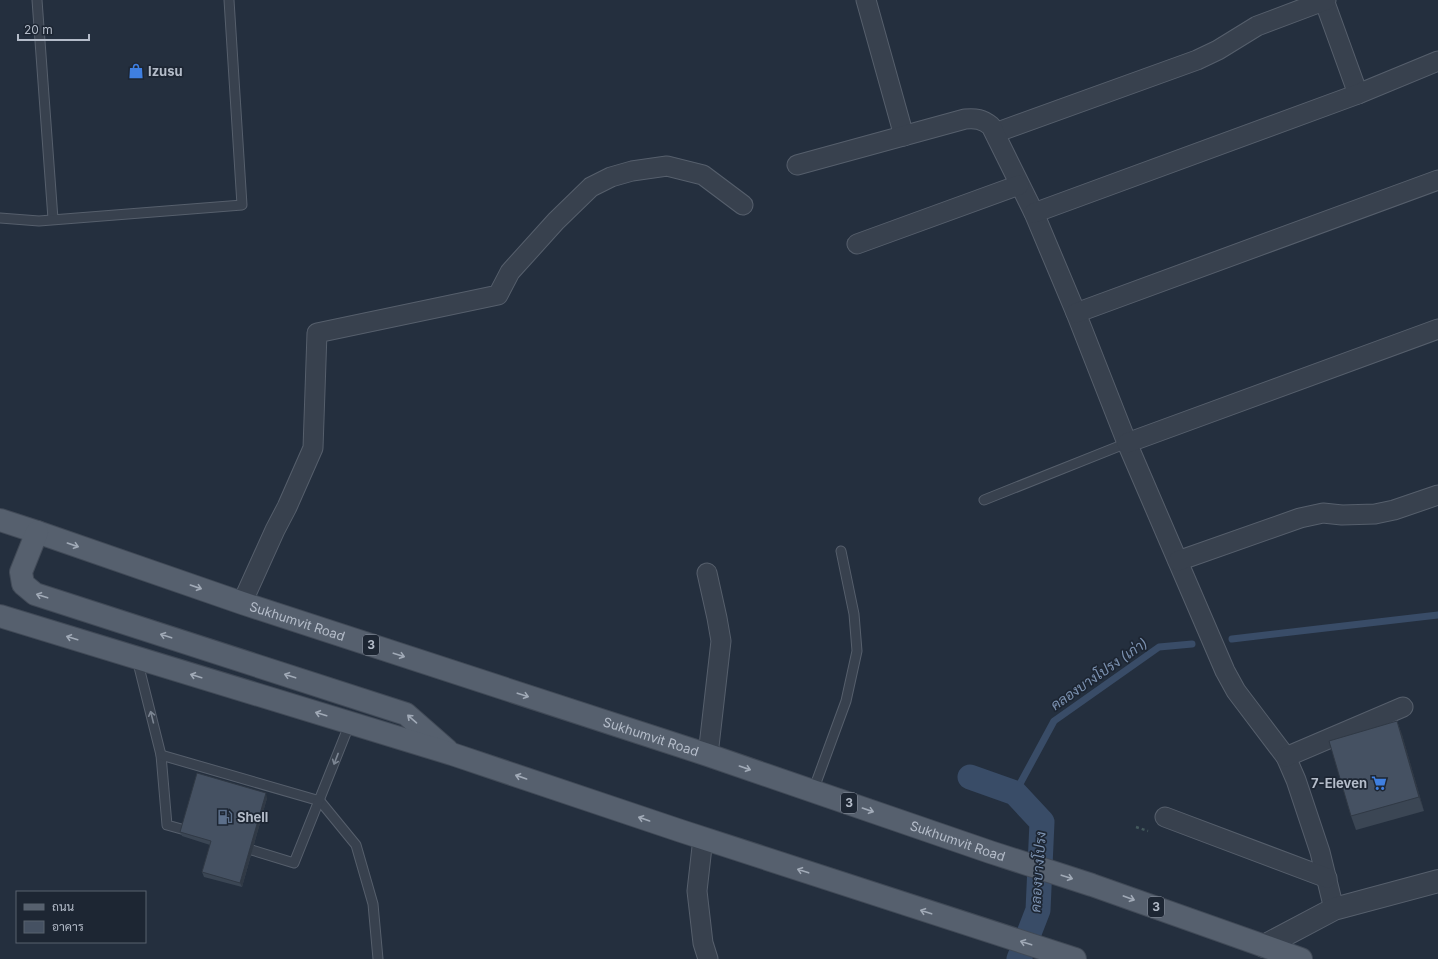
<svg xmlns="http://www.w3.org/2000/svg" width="1438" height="959" font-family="Inter,Sarabun,sans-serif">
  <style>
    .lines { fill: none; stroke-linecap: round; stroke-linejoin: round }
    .stream { stroke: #394c67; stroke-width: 7 }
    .canal { stroke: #394c67; stroke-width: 25 }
    .service-casing { stroke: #565f6c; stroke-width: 11 }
    .minor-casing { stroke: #565f6c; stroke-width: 21 }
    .tertiary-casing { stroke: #565f6c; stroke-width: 24 }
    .primary-casing { stroke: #414a57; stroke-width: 24 }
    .path { stroke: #44595c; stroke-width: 2.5; stroke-dasharray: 3 3; stroke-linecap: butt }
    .service { stroke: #38414e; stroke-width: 9 }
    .minor { stroke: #38414e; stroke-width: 19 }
    .tertiary { stroke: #38414e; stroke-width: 22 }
    .primary { stroke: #56606e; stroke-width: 22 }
    .wall { fill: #3b4654 }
    .shaded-wall { fill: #303945 }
    .building { fill: #455162; stroke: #303945 }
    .oneway { stroke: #a1aab7 }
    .oneway2 { stroke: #7c8592 }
    .labels { text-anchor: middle; stroke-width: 3.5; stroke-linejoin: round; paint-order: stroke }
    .shield { fill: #1d2633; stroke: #878f9c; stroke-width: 1 }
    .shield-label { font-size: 12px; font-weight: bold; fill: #b4bcc9 }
    .poi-label { font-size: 13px; font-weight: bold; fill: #b4bcc9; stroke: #1d2633; text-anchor: start }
    .street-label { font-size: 13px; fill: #b4bcc9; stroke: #1d2633 }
    .water-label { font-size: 14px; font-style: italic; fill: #7c92b1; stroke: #1d2633 }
  </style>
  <rect width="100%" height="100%" fill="#242f3e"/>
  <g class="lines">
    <g class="stream">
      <path d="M1232,639L1438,615"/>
      <path d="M1015,793L1054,721L1159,647L1192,644"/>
    </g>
    <path class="canal" d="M970,777L1015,793L1042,822L1038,910L1019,959"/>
    <g class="service-casing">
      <g id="service">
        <path d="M37,0L53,219"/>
        <path d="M0,218L39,221L242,205L229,0"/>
        <path d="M984,500L1127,443"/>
        <path d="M137,659L161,755L167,825L192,832"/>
        <path d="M161,755L320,801L356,845L373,904L378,959"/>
        <path d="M813,791L846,701L857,651L854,614L841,551"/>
        <path d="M242,847L294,863L350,723"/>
      </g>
    </g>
    <g class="minor-casing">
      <g id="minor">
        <path d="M866,0L904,136"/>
        <path d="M1324,0L1358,94"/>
        <path d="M995,133L1197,60L1218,50L1257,26L1326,0"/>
        <path d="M797,165L965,119C976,118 982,119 991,126L1034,213L1076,313L1127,443L1225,671L1236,691L1286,757L1296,780L1320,852L1334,909"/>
        <path d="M1034,213L1358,94L1438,61"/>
        <path d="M857,244L1019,185"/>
        <path d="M1076,313L1438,180"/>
        <path d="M1127,443L1438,329"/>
        <path d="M1178,561L1300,518L1323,513L1342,515L1375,514L1394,510L1438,495"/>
        <path d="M707,573L717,618L721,641L708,755"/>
        <path d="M242,603L275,530L287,507L313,448L317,333L498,295L510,272L556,221L591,187L611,177L632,171L667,166L703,175L743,205"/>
        <path d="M1286,757L1403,707"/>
        <path d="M1165,817L1327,878"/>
        <path d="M703,838L697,891L703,943L708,959"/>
      </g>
    </g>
    <g class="tertiary-casing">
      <path id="tertiary" d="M1264,946L1334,909L1438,881"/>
    </g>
    <g class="primary-casing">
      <g id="primary">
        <path id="s1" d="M0,520L37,532L242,603L708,755L990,852L1092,885L1301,959"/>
        <path d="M37,532L21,572L23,584L35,594L406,714L447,750"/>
        <path d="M0,616L452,754L681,831L1075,959"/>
      </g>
    </g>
    <path class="path" d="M1136,827L1148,831"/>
    <use href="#service" class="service"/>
    <use href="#minor" class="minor"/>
    <use href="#tertiary" class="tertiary"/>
    <use href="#primary" class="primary"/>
  </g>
  <g class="wall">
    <path d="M1397,721L1402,735L1424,811L1356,830L1351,816Z"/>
    <path d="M267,798L242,887L204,877L202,872L210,845L182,836L180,832Z"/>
  </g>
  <g class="shaded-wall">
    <path d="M1397,721L1402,735L1424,811L1419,797Z"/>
    <path d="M266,793L267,798L242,887L240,883Z"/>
  </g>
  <g class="building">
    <path d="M1397,721L1419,797L1351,816L1329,741Z"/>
    <path d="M197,773L266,793L240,883L202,872L211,841L180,832Z"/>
  </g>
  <defs><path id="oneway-shaft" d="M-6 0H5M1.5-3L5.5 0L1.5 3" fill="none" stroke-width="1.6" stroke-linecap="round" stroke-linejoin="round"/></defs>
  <g class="oneway">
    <use href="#oneway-shaft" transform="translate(73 545) rotate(19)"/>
    <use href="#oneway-shaft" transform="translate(196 587) rotate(19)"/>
    <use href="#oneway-shaft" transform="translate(42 596) rotate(-162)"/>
    <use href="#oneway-shaft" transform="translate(166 636) rotate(-162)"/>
    <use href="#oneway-shaft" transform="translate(72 638) rotate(-163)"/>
    <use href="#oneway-shaft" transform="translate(399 655) rotate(18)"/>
    <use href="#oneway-shaft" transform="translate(196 676) rotate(-163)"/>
    <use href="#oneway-shaft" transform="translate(290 676) rotate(-162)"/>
    <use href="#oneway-shaft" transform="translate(523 695) rotate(18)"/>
    <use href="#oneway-shaft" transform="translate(321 714) rotate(-163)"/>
    <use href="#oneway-shaft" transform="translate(412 719) rotate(-139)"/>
    <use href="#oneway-shaft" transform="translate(745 768) rotate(19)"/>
    <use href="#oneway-shaft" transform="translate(521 777) rotate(-161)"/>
    <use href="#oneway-shaft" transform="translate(868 810) rotate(19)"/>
    <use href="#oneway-shaft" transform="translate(644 819) rotate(-161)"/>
    <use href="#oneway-shaft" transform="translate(803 871) rotate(-162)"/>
    <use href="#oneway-shaft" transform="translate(1067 877) rotate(18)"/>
    <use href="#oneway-shaft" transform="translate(1129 898) rotate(20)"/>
    <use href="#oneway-shaft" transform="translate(926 912) rotate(-162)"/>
    <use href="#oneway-shaft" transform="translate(1026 943) rotate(-162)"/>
  </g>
  <g class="oneway2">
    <use href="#oneway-shaft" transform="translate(152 717) rotate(-104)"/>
    <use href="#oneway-shaft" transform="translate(336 759) rotate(111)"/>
  </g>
  <defs>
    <g id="shop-bare" transform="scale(1.2)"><path d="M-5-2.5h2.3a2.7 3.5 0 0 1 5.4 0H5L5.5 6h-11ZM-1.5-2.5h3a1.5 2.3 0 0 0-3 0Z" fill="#3f7fe0" stroke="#1d2633" stroke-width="2.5" paint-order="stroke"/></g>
    <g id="supermarket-bare" transform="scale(1.2)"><path d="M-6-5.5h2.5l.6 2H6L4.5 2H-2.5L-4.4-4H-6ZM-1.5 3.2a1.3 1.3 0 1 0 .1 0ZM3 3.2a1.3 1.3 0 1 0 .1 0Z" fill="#3f7fe0" stroke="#1d2633" stroke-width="2.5" paint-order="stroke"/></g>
    <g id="fuel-bare" transform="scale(1.2)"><path d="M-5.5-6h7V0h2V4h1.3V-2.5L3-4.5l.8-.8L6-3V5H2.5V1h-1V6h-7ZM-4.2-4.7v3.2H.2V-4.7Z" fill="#5c6f8a" stroke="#1d2633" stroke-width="2.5" paint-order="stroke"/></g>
  </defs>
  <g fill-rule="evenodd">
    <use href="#shop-bare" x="136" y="71"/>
    <use href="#supermarket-bare" x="1379" y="783"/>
    <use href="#fuel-bare" x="225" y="817"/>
  </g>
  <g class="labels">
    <g class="shield">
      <rect x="363" y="635" width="16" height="20" rx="3"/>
      <rect x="841" y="793" width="16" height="20" rx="3"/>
      <rect x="1148" y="897" width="16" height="20" rx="3"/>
    </g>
    <g class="shield-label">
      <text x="371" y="649">3</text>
      <text x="849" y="807">3</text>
      <text x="1156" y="911">3</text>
    </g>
    <g class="poi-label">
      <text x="148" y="76">Izusu</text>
      <text x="1367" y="788" text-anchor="end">7-Eleven</text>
      <text x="237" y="822">Shell</text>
    </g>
    <g class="street-label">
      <text dy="5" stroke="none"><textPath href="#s1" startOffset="314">Sukhumvit Road</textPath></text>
      <text dy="5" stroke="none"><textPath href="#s1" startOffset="686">Sukhumvit Road</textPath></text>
      <text dy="5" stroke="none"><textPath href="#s1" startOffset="1010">Sukhumvit Road</textPath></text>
    </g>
    <g class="water-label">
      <text transform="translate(1099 674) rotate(-35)" y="5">คลองบางโปรง (เก่า)</text>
      <text transform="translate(1038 872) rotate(-86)" y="5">คลองบางโปรง</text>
    </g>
  </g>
  <rect x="16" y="891" width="130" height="52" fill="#1d2633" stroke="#59626f"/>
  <rect x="24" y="904" width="20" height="6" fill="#56606e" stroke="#59626f"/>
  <text x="52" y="911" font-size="12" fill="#b4bcc9">ถนน</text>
  <rect x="24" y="921" width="20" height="12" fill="#455162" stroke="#59626f"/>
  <text x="52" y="931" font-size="12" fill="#b4bcc9">อาคาร</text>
  <path d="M18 34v6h71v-6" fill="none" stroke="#b4bcc9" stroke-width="2"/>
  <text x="24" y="34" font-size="12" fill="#b4bcc9" stroke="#1d2633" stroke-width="3" paint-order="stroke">20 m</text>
</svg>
